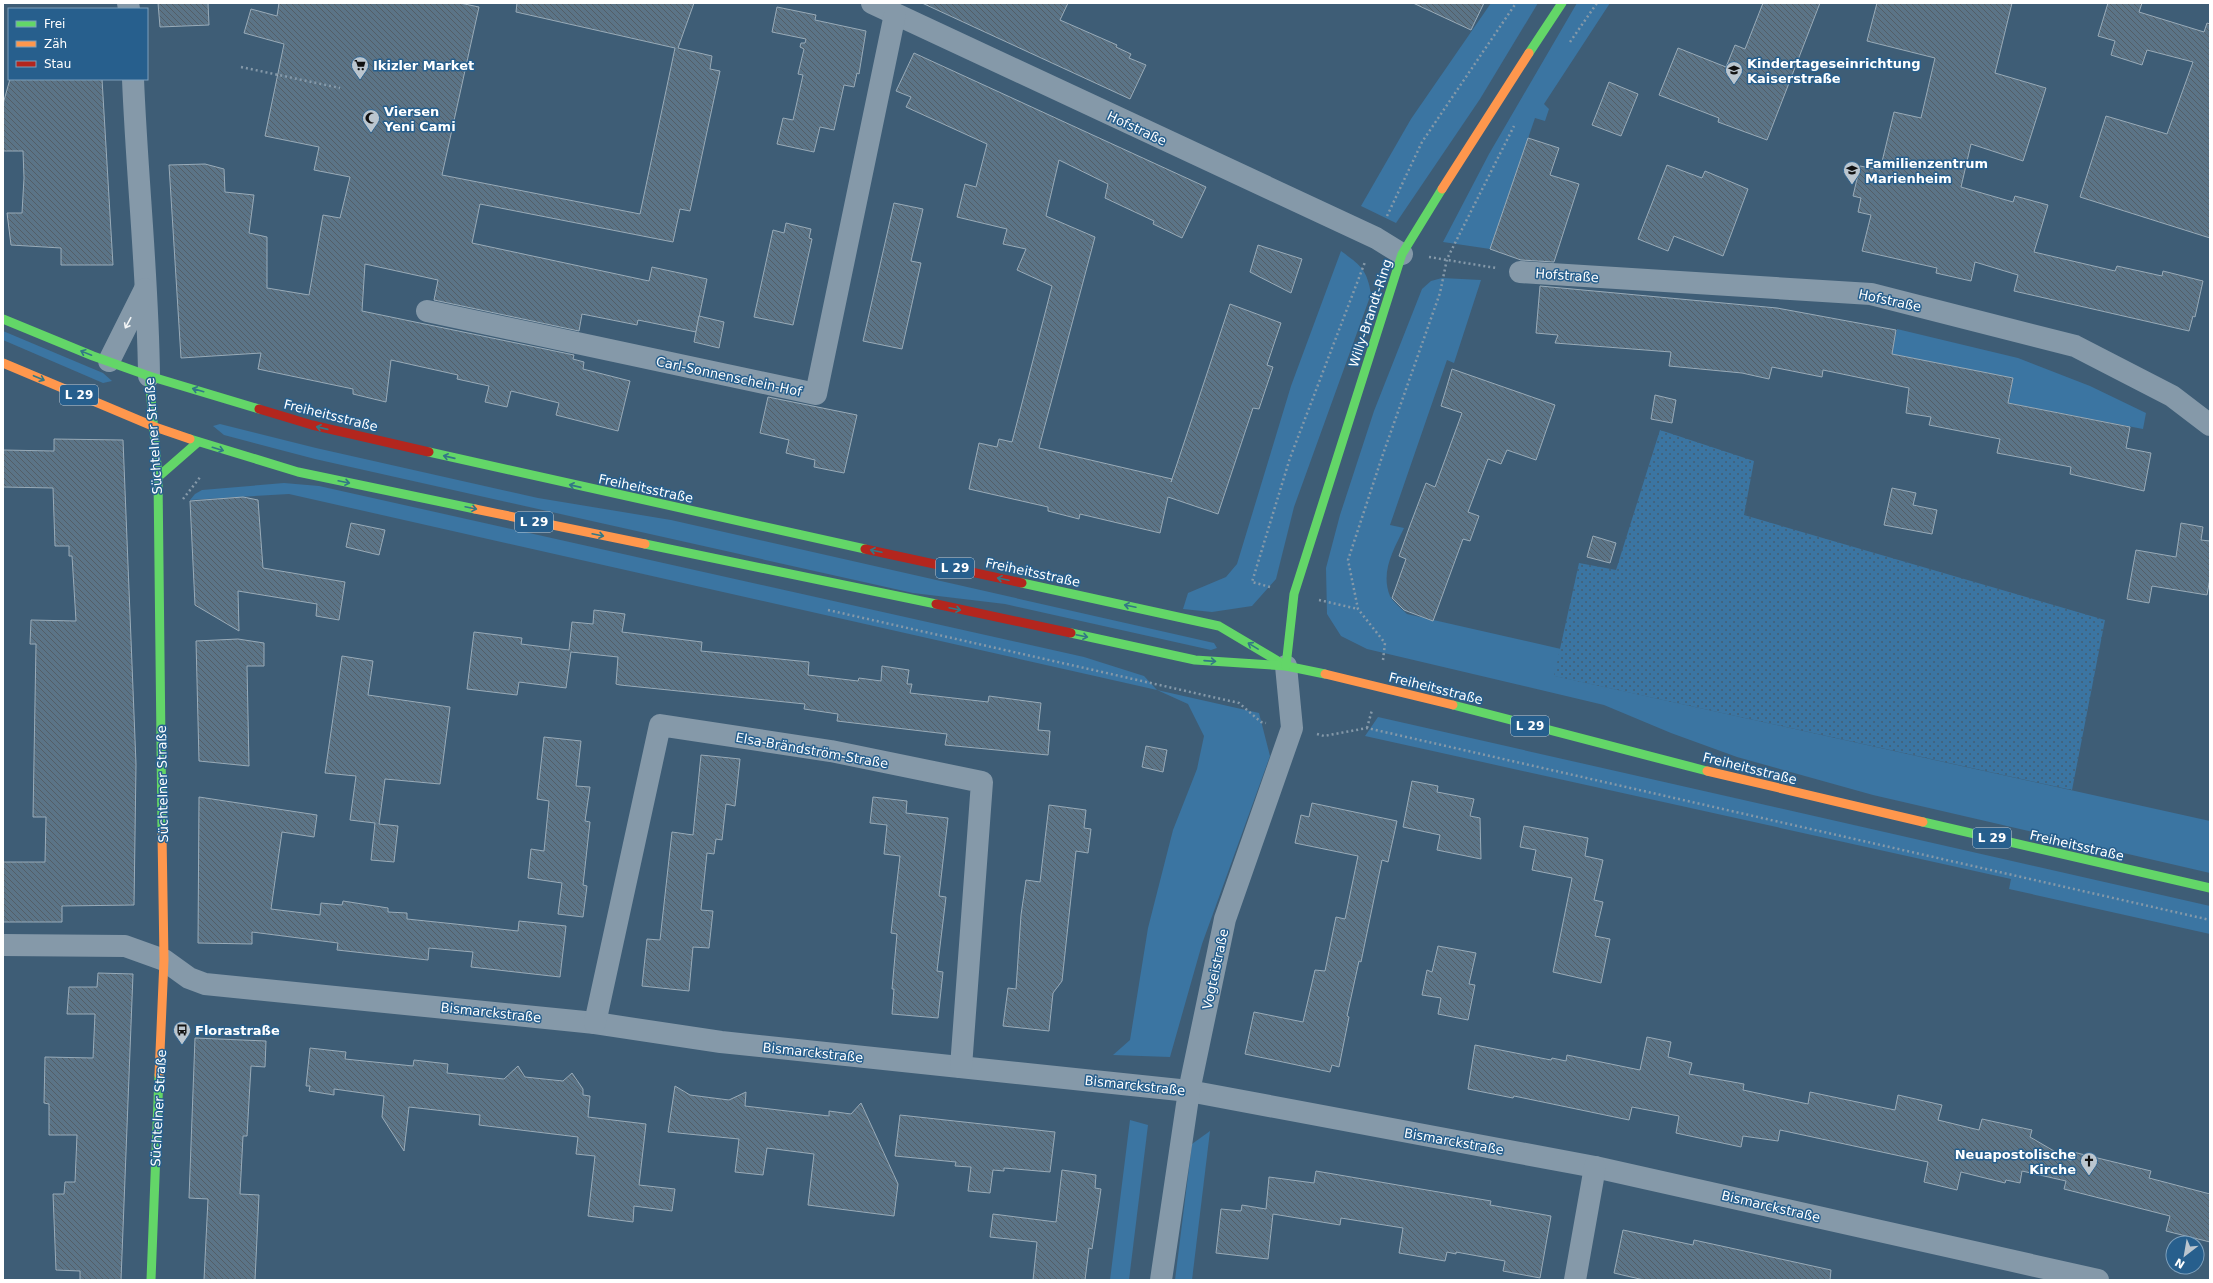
<svg xmlns="http://www.w3.org/2000/svg" width="2213" height="1283" font-family="'DejaVu Sans',sans-serif">
  <style>
    .grass { fill: #3b75a2 }
    .park { fill: url(#park-dots) }
    .building { fill: url(#building-back-hatch); stroke: #99abb8 }
    .lines { fill: none; stroke-linecap: round; stroke-linejoin: round }
    .path { stroke: #8599a9; stroke-width: 2.5; stroke-dasharray: 2 3; stroke-linecap: butt }
    .street { stroke: #8599a9; stroke-width: 22 }
    .fast { stroke: #63d668; stroke-width: 9 }
    .slow { stroke: #ff974d; stroke-width: 9 }
    .jam { stroke: #b3261e; stroke-width: 9 }
    .oneway { stroke: #f3f5f6 }
    .oneway2 { stroke: #337786 }
    .labels { text-anchor: middle; stroke-width: 3; stroke-linejoin: round; paint-order: stroke }
    .shield { fill: #275f8d; stroke: #becfdd; stroke-width: 1 }
    .shield-label { font-size: 12px; font-weight: bold; fill: #fff }
    .poi-label { font-size: 13px; font-weight: bold; fill: #fff; stroke: #275f8d; text-anchor: start }
    .street-label { font-size: 13px; fill: #fff; stroke: #275f8d }
  </style>
  <defs>
    <pattern id="park-dots" width="8" height="8" patternUnits="userSpaceOnUse"><rect width="8" height="8" fill="#3b75a2"/><path d="M2 2h.1M6 6h.1" fill="none" stroke="#445e73" stroke-width="1.8" stroke-linecap="round"/></pattern>
    <pattern id="building-back-hatch" width="6" height="6" patternUnits="userSpaceOnUse"><rect width="6" height="6" fill="#5b7487"/><path d="M-1 5l2 2M0 0l6 6M5-1l2 2" fill="none" stroke="#535e67"/></pattern>
  </defs>
  <rect width="100%" height="100%" fill="#3e5d76"/>
  <g class="grass">
    <path d="M1491,3H1538L1480,99L1396,223L1361,206L1411,119Z"/>
    <path d="M1577,3H1610L1544,104L1549,109L1545,121L1535,118L1490,249L1443,242L1489,154Z"/>
    <path d="M1341,251C1360,265 1367,269 1371,294L1294,507L1276,579L1252,606L1212,612L1183,609L1188,593L1226,577L1237,564L1291,386Z"/>
    <path d="M1442,278L1481,280L1454,363L1447,360L1390,525L1404,528C1394,549 1380,572 1390,596C1393,602 1402,609 1407,614L1561,649L1555,676L2210,821V873L1873,795L1737,757L1671,733L1604,705L1367,649L1341,636L1327,614L1326,568L1340,515L1374,411L1422,289L1431,281Z"/>
    <path d="M1897,329L2018,358L2090,386L2146,413L2143,429L2009,403L2013,378L1892,354Z"/>
    <path d="M3,331L103,373L112,381L103,383L3,340Z"/>
    <path d="M220,424L316,448L538,498L671,520L1214,643L1217,648L1211,650L1005,604L913,593L315,459L224,435L213,426Z"/>
    <path d="M284,483L319,486L1084,657L1144,676L1157,690L1259,713L1270,756L1202,944L1170,1057L1113,1055L1130,1040L1148,928L1173,830L1197,769L1204,736L1188,704L1157,690L289,494L190,500L195,494L202,490Z"/>
    <path d="M1378,717L2210,906V934L2009,889L2011,879L1365,736Z"/>
    <path d="M1130,1120L1148,1125L1129,1280H1110Z"/>
    <path d="M1210,1131L1192,1280H1175L1192,1144Z"/>
  </g>
  <path class="park" d="M1660,430L1754,461L1744,515L2105,620L2072,790L1554,676L1579,563L1616,570Z"/>
  <g class="building">
    <path d="M158,3H208L209,25L160,27Z"/>
    <path d="M279,3H460L479,7L442,175L640,214L675,48L516,12L517,3H694L678,48L712,56L710,69L720,71L690,211L680,209L673,242L480,204L472,243L649,281L652,267L707,279L696,332L638,320L637,325L582,314L579,331L434,300L438,280L365,264L362,311L574,355L573,359L584,362L583,369L630,381L618,431L556,415L559,403L511,391L507,407L485,402L489,386L457,379L458,375L391,360L386,402L353,394V389L258,369L261,353L181,358L169,165L205,164L224,169L225,192L254,195L249,233L267,237V288L309,295L323,215L340,218L350,177L314,170L319,147L265,136L284,44L244,33L251,9L277,16Z"/>
    <path d="M922,3H1068L1060,20L1117,45L1116,47L1131,54L1129,58L1146,65L1130,99Z"/>
    <path d="M1413,3H1484L1471,30Z"/>
    <path d="M1763,3H1820L1767,140L1718,122L1719,118L1659,95L1678,48L1726,67L1735,45L1745,49Z"/>
    <path d="M1877,3H2012L1995,73L2046,88L2023,161L1971,144L1961,187L2013,202L2015,196L2048,205L2034,252L2115,271L2117,266L2162,276L2163,271L2203,281L2195,317L2193,316L2189,331L2014,291L2018,275L1975,262L1971,281L1936,273L1937,268L1862,251L1871,215L1858,212L1861,198L1853,196L1860,166L1880,170L1894,112L1921,118L1935,58L1867,41Z"/>
    <path d="M2108,3H2142L2139,12L2204,32L2207,23L2210,24V238L2080,197L2106,116L2167,134L2193,62L2147,50L2142,65L2111,55L2115,41L2098,36Z"/>
    <path d="M777,7L816,15L815,20L866,31L859,74L857,73L854,87L844,85L834,130L820,127L814,152L777,144L783,118L793,120L803,75L798,74L804,49L800,47L801,43H805L806,39L772,32Z"/>
    <path d="M914,53L1206,187L1182,238L1153,224L1154,221L1105,198L1108,184L1059,160L1046,216L1095,237L1039,448L1172,479L1171,482L1230,304L1281,323L1267,365L1273,367L1259,409L1253,408L1218,514L1168,497L1160,533L1080,514L1079,519L1048,511V507L969,489L979,443L997,447L999,439L1012,442L1052,286L1017,270L1026,249L1003,244L1007,229L957,217L965,184L976,187L987,144L906,107L911,97L896,91Z"/>
    <path d="M10,79H102L113,265H61V248L11,245L7,213H22L24,178L23,151H3V104Z"/>
    <path d="M1609,82L1638,94L1621,136L1592,125Z"/>
    <path d="M1528,138L1559,148L1550,175L1579,184L1554,262L1521,260L1490,249Z"/>
    <path d="M1667,165L1702,178L1705,171L1748,189L1723,256L1674,236L1668,251L1638,239Z"/>
    <path d="M894,203L923,209L911,261L921,263L902,349L863,341Z"/>
    <path d="M786,223L811,229L809,238L812,239L793,325L754,317L773,230L784,233Z"/>
    <path d="M1258,245L1302,259L1291,293L1250,272Z"/>
    <path d="M1540,286L1777,308L1896,330L1892,354L2013,378L2008,403L2130,427L2126,448L2151,453L2144,491L2070,474L2071,467L1997,453L2000,439L1929,425L1931,417L1906,413L1909,388L1823,370L1822,377L1772,367L1769,379L1742,373L1669,366L1671,352L1555,343L1558,335L1536,333Z"/>
    <path d="M699,316L724,322L719,348L694,342Z"/>
    <path d="M1452,369L1555,405L1536,460L1507,450L1501,464L1488,459L1468,512L1479,516L1470,541L1463,539L1433,621L1404,610L1392,598L1406,559L1399,556L1409,528L1426,483L1435,487L1462,413L1441,406Z"/>
    <path d="M1655,395L1676,400L1672,423L1651,419Z"/>
    <path d="M768,397L857,415L844,473L814,467L815,460L786,453L789,440L760,433Z"/>
    <path d="M54,439L123,440L136,764L134,905L62,906V922H3V862H45L46,817H33L36,644H30L31,620L76,621L72,556H69V546H55L53,488L3,487V450L54,451Z"/>
    <path d="M1892,488L1916,493L1913,505L1937,510L1932,534L1884,525Z"/>
    <path d="M243,497L258,500L263,568L345,582L339,620L316,616L317,604L238,591L239,631L195,605L190,501Z"/>
    <path d="M351,523L385,530L379,555L346,547Z"/>
    <path d="M2181,523L2203,527L2201,540L2210,541V578L2207,595L2152,586L2149,603L2127,599L2136,550L2176,557Z"/>
    <path d="M1593,536L1616,543L1610,563L1587,557Z"/>
    <path d="M594,610L625,614L622,632L702,642L701,651L809,662L808,675L858,681L859,678L881,681L882,666L909,670L907,684H912L910,693L988,702L989,696L1041,703L1038,730L1050,731L1048,755L945,745L947,734L837,721L838,714L804,709L805,704L620,685L616,684L618,657L571,652L566,688L519,682L517,695L467,689L474,632L522,638L521,644L569,650L572,622L593,624Z"/>
    <path d="M238,639L264,643V666H247L249,766L199,761L196,641Z"/>
    <path d="M342,656L373,661L368,695L450,707L440,784L385,779L379,824L398,826L394,862L371,860L375,823L350,820L356,776L325,773Z"/>
    <path d="M544,737L581,741L576,786L590,787L585,821L590,822L583,885L587,886L583,917L558,914L562,883L528,878L531,849L544,851L549,801L537,799Z"/>
    <path d="M1146,746L1167,750L1163,772L1142,767Z"/>
    <path d="M701,755L740,759L735,806L726,804L722,840L716,839L714,854L707,853L701,910L713,911L709,948L693,947L689,991L642,986L647,939L660,940L672,832L693,835Z"/>
    <path d="M1412,781L1438,786L1437,792L1474,799L1470,816L1480,818L1481,859L1437,850L1440,835L1403,827Z"/>
    <path d="M199,797L317,815L314,837L282,832L271,909L320,915L321,903L342,905L343,901L388,908V912L407,913V919L455,924L518,931L519,921L566,926L560,977L471,967L473,952L429,948L428,960L337,950L338,943L252,932V944L198,943Z"/>
    <path d="M873,797L907,801L906,813L948,818L939,896L946,897L937,971L943,972L938,1018L892,1014L894,989H892L897,934L891,933L900,856L884,854L887,825L870,823Z"/>
    <path d="M1312,803L1397,821L1388,862L1382,860L1361,962L1359,961L1347,1016L1349,1017L1339,1067L1332,1065L1330,1072L1245,1054L1254,1012L1303,1022L1315,970L1325,971L1336,917L1345,919L1358,856L1295,843L1301,815L1309,817Z"/>
    <path d="M1049,805L1086,810L1084,828L1091,829L1088,853L1076,851L1062,981L1053,993L1049,1031L1003,1026L1008,988L1016,989L1021,915L1026,880L1040,882Z"/>
    <path d="M1524,826L1588,838L1585,856L1603,860L1594,900L1603,902L1595,936L1610,939L1601,983L1553,972L1572,878L1532,870L1536,850L1520,847Z"/>
    <path d="M1438,946L1476,953L1469,984L1475,985L1468,1020L1438,1014L1441,998L1422,995L1427,970L1432,972Z"/>
    <path d="M98,973L133,974L121,1280H80V1271L56,1270L53,1194H64L65,1182H75L77,1135H49V1104L44,1103L45,1057L93,1058L95,1014H67L69,987H97Z"/>
    <path d="M1647,1037L1671,1042L1668,1057L1692,1063L1689,1074L1744,1084L1743,1090L1808,1104L1810,1092L1895,1110L1898,1095L1942,1105L1938,1120L1979,1130L1982,1119L2032,1130L2030,1137L2071,1161L2073,1152L2151,1171L2149,1178L2210,1194V1242L2166,1231L2170,1216L2064,1189L2066,1181L2022,1171L2020,1183L2006,1180L2005,1183L1961,1172L1957,1190L1924,1182L1928,1162L1780,1130L1778,1141L1743,1136L1741,1147L1676,1133L1679,1116L1632,1107L1629,1120L1514,1096L1513,1098L1468,1089L1475,1045L1551,1060L1552,1058L1566,1061L1567,1055L1640,1070Z"/>
    <path d="M195,1038L266,1041L265,1067L251,1066L247,1136H243L240,1194L259,1195L255,1280H204L208,1199L189,1198Z"/>
    <path d="M310,1048L346,1052L345,1059L413,1066L414,1060L448,1064L447,1073L504,1079L518,1066L525,1077L563,1081L572,1073L583,1089V1095L590,1096L588,1117L646,1124L639,1185L675,1189L672,1211L634,1206L633,1222L588,1216L595,1156L576,1154L578,1137L479,1125L480,1115L409,1107L404,1151L382,1117L384,1096L334,1089V1095L309,1091L310,1086H306Z"/>
    <path d="M675,1086L690,1095L729,1100L746,1092L745,1106L829,1116V1111L851,1114L861,1103L898,1184L894,1216L808,1205L814,1154L767,1148L763,1175L735,1172L739,1139L668,1132Z"/>
    <path d="M900,1115L1055,1132L1050,1172L1004,1168V1171L993,1170L990,1193L968,1191L971,1167L955,1166L956,1162L895,1156Z"/>
    <path d="M1062,1170L1096,1175L1095,1188L1101,1189L1092,1249L1089,1248L1085,1280H1033L1037,1242L990,1237L993,1214L1056,1222Z"/>
    <path d="M1316,1171L1491,1201L1490,1205L1551,1216L1540,1278L1503,1271L1505,1261L1456,1252V1254L1447,1252L1445,1261L1399,1253L1403,1228L1341,1218L1340,1225L1273,1214L1268,1259L1216,1253L1221,1209L1241,1211L1242,1205L1266,1209L1269,1177L1314,1183Z"/>
    <path d="M1623,1230L1693,1245L1694,1240L1831,1270L1830,1280H1644L1614,1273Z"/>
  </g>
  <g class="lines">
    <g class="path">
      <path d="M1570,42L1597,3"/>
      <path d="M241,67L340,88"/>
      <path d="M1387,216L1422,142L1516,3"/>
      <path d="M1429,257L1496,268"/>
      <path d="M183,499L201,476"/>
      <path d="M1270,587L1252,582L1290,458L1365,262"/>
      <path d="M1319,600L1358,609"/>
      <path d="M828,610L1239,703L1261,722L1266,723"/>
      <path d="M1383,660L1385,643L1358,609L1348,560L1382,457L1440,293L1447,259L1514,126"/>
      <path d="M1367,728L1372,710"/>
      <path d="M1317,734L1324,736L1367,728L2210,920"/>
    </g>
    <g class="street">
      <path d="M128,3L129,9"/>
      <path d="M872,3L1376,238L1402,254"/>
      <path d="M133,79C137,178 148,277 149,376"/>
      <path d="M1520,272L1871,294L2075,346L2172,396L2210,425"/>
      <path d="M427,311L816,394L895,14"/>
      <path d="M109,361L145,289"/>
      <path d="M3,945L125,946L164,960L189,978L205,984L595,1023L721,1042L1189,1091L1595,1167L2098,1280"/>
      <path d="M595,1023L660,725L831,751L982,782L961,1067"/>
      <path d="M1161,1280L1189,1091L1225,919L1292,728L1286,666"/>
      <path d="M1575,1280L1595,1167"/>
    </g>
    <g class="fast">
      <path d="M1529,53L1562,3"/>
      <path d="M3,319L93,356L149,376L259,409"/>
      <path d="M149,376L158,477L162,833"/>
      <path d="M190,439L298,472L475,509"/>
      <path d="M429,452L865,549"/>
      <path d="M158,477L198,442"/>
      <path d="M645,544L936,604"/>
      <path d="M1022,583L1219,626L1283,664"/>
      <path d="M1071,633L1195,660L1286,666L1325,674"/>
      <path d="M1286,666L1294,594L1402,254L1442,189"/>
      <path d="M1453,705L1707,771"/>
      <path d="M1923,822L2210,888"/>
      <path d="M151,1280L159,1075"/>
    </g>
    <g class="slow">
      <path d="M1442,189L1529,53"/>
      <path d="M3,363L155,427L190,439"/>
      <path d="M475,509L645,544"/>
      <path d="M1325,674L1453,705"/>
      <path d="M1707,771L1923,822"/>
      <path d="M159,1075L164,960L162,833"/>
    </g>
    <g class="jam">
      <path d="M259,409L312,425L429,452"/>
      <path d="M865,549L1022,583"/>
      <path d="M936,604L1071,633"/>
    </g>
  </g>
  <defs><path id="oneway-shaft" d="M-6 0H5M1.5-3L5.5 0L1.5 3" fill="none" stroke-width="1.6" stroke-linecap="round" stroke-linejoin="round"/></defs>
  <use class="oneway" href="#oneway-shaft" transform="translate(128 323) rotate(118)"/>
  <g class="oneway2">
    <use href="#oneway-shaft" transform="translate(86 353) rotate(-158)"/>
    <use href="#oneway-shaft" transform="translate(39 378) rotate(23)"/>
    <use href="#oneway-shaft" transform="translate(198 390) rotate(-164)"/>
    <use href="#oneway-shaft" transform="translate(322 428) rotate(-167)"/>
    <use href="#oneway-shaft" transform="translate(218 449) rotate(17)"/>
    <use href="#oneway-shaft" transform="translate(449 457) rotate(-167)"/>
    <use href="#oneway-shaft" transform="translate(344 482) rotate(12)"/>
    <use href="#oneway-shaft" transform="translate(575 486) rotate(-167)"/>
    <use href="#oneway-shaft" transform="translate(471 508) rotate(12)"/>
    <use href="#oneway-shaft" transform="translate(598 535) rotate(12)"/>
    <use href="#oneway-shaft" transform="translate(876 551) rotate(-168)"/>
    <use href="#oneway-shaft" transform="translate(1003 579) rotate(-168)"/>
    <use href="#oneway-shaft" transform="translate(1130 606) rotate(-168)"/>
    <use href="#oneway-shaft" transform="translate(955 609) rotate(12)"/>
    <use href="#oneway-shaft" transform="translate(1082 636) rotate(12)"/>
    <use href="#oneway-shaft" transform="translate(1253 646) rotate(-149)"/>
    <use href="#oneway-shaft" transform="translate(1210 661) rotate(4)"/>
  </g>
  <defs>
    <g id="supermarket-pin" transform="scale(0.9)"><path d="M0 17L-7.5 6A9.5 9.5 0 1 1 7.5 6Z" fill="#bbc6cf" stroke="#275f8d"/><path d="M-6-5.5h2.5l.6 2H6L4.5 2H-2.5L-4.4-4H-6ZM-1.5 3.2a1.3 1.3 0 1 0 .1 0ZM3 3.2a1.3 1.3 0 1 0 .1 0Z" fill="#111"/></g>
    <g id="school-pin" transform="scale(0.9)"><path d="M0 17L-7.5 6A9.5 9.5 0 1 1 7.5 6Z" fill="#bbc6cf" stroke="#275f8d"/><path d="M0-5L7-2L0 1L-7-2ZM-4 1L0 2.5L4 1V4Q0 6-4 4Z" fill="#111"/></g>
    <g id="mosque-pin" transform="scale(0.9)"><path d="M0 17L-7.5 6A9.5 9.5 0 1 1 7.5 6Z" fill="#bbc6cf" stroke="#275f8d"/><path d="M3.5-4.9A6 6 0 1 0 3.5 4.9A5 5 0 1 1 3.5-4.9Z" fill="#111"/></g>
    <g id="bus-pin" transform="scale(0.9)"><path d="M0 17L-7.5 6A9.5 9.5 0 1 1 7.5 6Z" fill="#bbc6cf" stroke="#275f8d"/><path d="M-5-6H5V4H4V6H2V4H-2V6H-4V4H-5ZM-3.5-4V0h7V-4ZM-3.5 1.2v1.5H-2V1.2ZM2 1.2v1.5H3.5V1.2Z" fill="#111"/></g>
    <g id="church-pin" transform="scale(0.9)"><path d="M0 17L-7.5 6A9.5 9.5 0 1 1 7.5 6Z" fill="#bbc6cf" stroke="#275f8d"/><path d="M-1.2-6h2.4v3.5h3.3v2.4h-3.3V6h-2.4V-.1h-3.3v-2.4h3.3Z" fill="#111"/></g>
  </defs>
  <g fill-rule="evenodd">
    <use href="#supermarket-pin" x="360" y="65"/>
    <use href="#school-pin" x="1734" y="70"/>
    <use href="#mosque-pin" x="371" y="118"/>
    <use href="#school-pin" x="1852" y="170"/>
    <use href="#bus-pin" x="182" y="1030"/>
    <use href="#church-pin" x="2089" y="1161"/>
  </g>
  <g class="labels">
    <g class="shield">
      <rect x="60" y="385" width="38" height="20" rx="3"/>
      <rect x="515" y="512" width="38" height="20" rx="3"/>
      <rect x="936" y="558" width="38" height="20" rx="3"/>
      <rect x="1511" y="716" width="38" height="20" rx="3"/>
      <rect x="1973" y="828" width="38" height="20" rx="3"/>
    </g>
    <g class="shield-label">
      <text x="79" y="399">L 29</text>
      <text x="534" y="526">L 29</text>
      <text x="955" y="572">L 29</text>
      <text x="1530" y="730">L 29</text>
      <text x="1992" y="842">L 29</text>
    </g>
    <g class="poi-label">
      <text x="1747" y="68">Kindertageseinrichtung<tspan x="1747" dy="15">Kaiserstraße</tspan></text>
      <text x="373" y="70">Ikizler Market</text>
      <text x="384" y="116">Viersen<tspan x="384" dy="15">Yeni Cami</tspan></text>
      <text x="1865" y="168">Familienzentrum<tspan x="1865" dy="15">Marienheim</tspan></text>
      <text x="195" y="1035">Florastraße</text>
      <text x="2076" y="1159" text-anchor="end">Neuapostolische<tspan x="2076" dy="15">Kirche</tspan></text>
    </g>
    <g class="street-label">
      <text transform="translate(1137 128) rotate(25)" y="5">Hofstraße</text>
      <text transform="translate(1567 275) rotate(4)" y="5">Hofstraße</text>
      <text transform="translate(1890 300) rotate(12)" y="5">Hofstraße</text>
      <text transform="translate(1370 313) rotate(-72)" y="5">Willy-Brandt-Ring</text>
      <text transform="translate(729 376) rotate(12)" y="5">Carl-Sonnenschein-Hof</text>
      <text transform="translate(331 415) rotate(14)" y="5">Freiheitsstraße</text>
      <text transform="translate(153 436) rotate(-94)" y="5">Süchtelner Straße</text>
      <text transform="translate(646 488) rotate(12)" y="5">Freiheitsstraße</text>
      <text transform="translate(1033 572) rotate(12)" y="5">Freiheitsstraße</text>
      <text transform="translate(1436 688) rotate(14)" y="5">Freiheitsstraße</text>
      <text transform="translate(812 750) rotate(10)" y="5">Elsa-Brändström-Straße</text>
      <text transform="translate(1750 768) rotate(14)" y="5">Freiheitsstraße</text>
      <text transform="translate(162 784) rotate(-91)" y="5">Süchtelner Straße</text>
      <text transform="translate(2077 845) rotate(13)" y="5">Freiheitsstraße</text>
      <text transform="translate(1215 969) rotate(-78)" y="5">Vogteistraße</text>
      <text transform="translate(491 1012) rotate(6)" y="5">Bismarckstraße</text>
      <text transform="translate(813 1052) rotate(6)" y="5">Bismarckstraße</text>
      <text transform="translate(1135 1085) rotate(6)" y="5">Bismarckstraße</text>
      <text transform="translate(158 1108) rotate(-87)" y="5">Süchtelner Straße</text>
      <text transform="translate(1454 1141) rotate(10)" y="5">Bismarckstraße</text>
      <text transform="translate(1771 1206) rotate(13)" y="5">Bismarckstraße</text>
    </g>
  </g>
  <rect width="2213" height="1283" fill="none" stroke="#ffffff" stroke-width="8"/>
  <rect x="8" y="8" width="140" height="72" fill="#275f8d" stroke="#7d9fbb"/>
  <rect x="16" y="21" width="20" height="6" fill="#63d668" stroke="#7d9fbb"/>
  <text x="44" y="28" font-size="12" fill="#ffffff">Frei</text>
  <rect x="16" y="41" width="20" height="6" fill="#ff974d" stroke="#7d9fbb"/>
  <text x="44" y="48" font-size="12" fill="#ffffff">Zäh</text>
  <rect x="16" y="61" width="20" height="6" fill="#b3261e" stroke="#7d9fbb"/>
  <text x="44" y="68" font-size="12" fill="#ffffff">Stau</text>
  <g transform="translate(2185 1255) rotate(211)"><circle r="19" fill="#275f8d" stroke="#7d9fbb"/>
  <path d="M0-3L7 15L0 10L-7 15Z" fill="#bbc6cf"/>
  <text y="-6" font-size="11" font-weight="bold" text-anchor="middle" fill="#ffffff">N</text>
  </g>
</svg>
